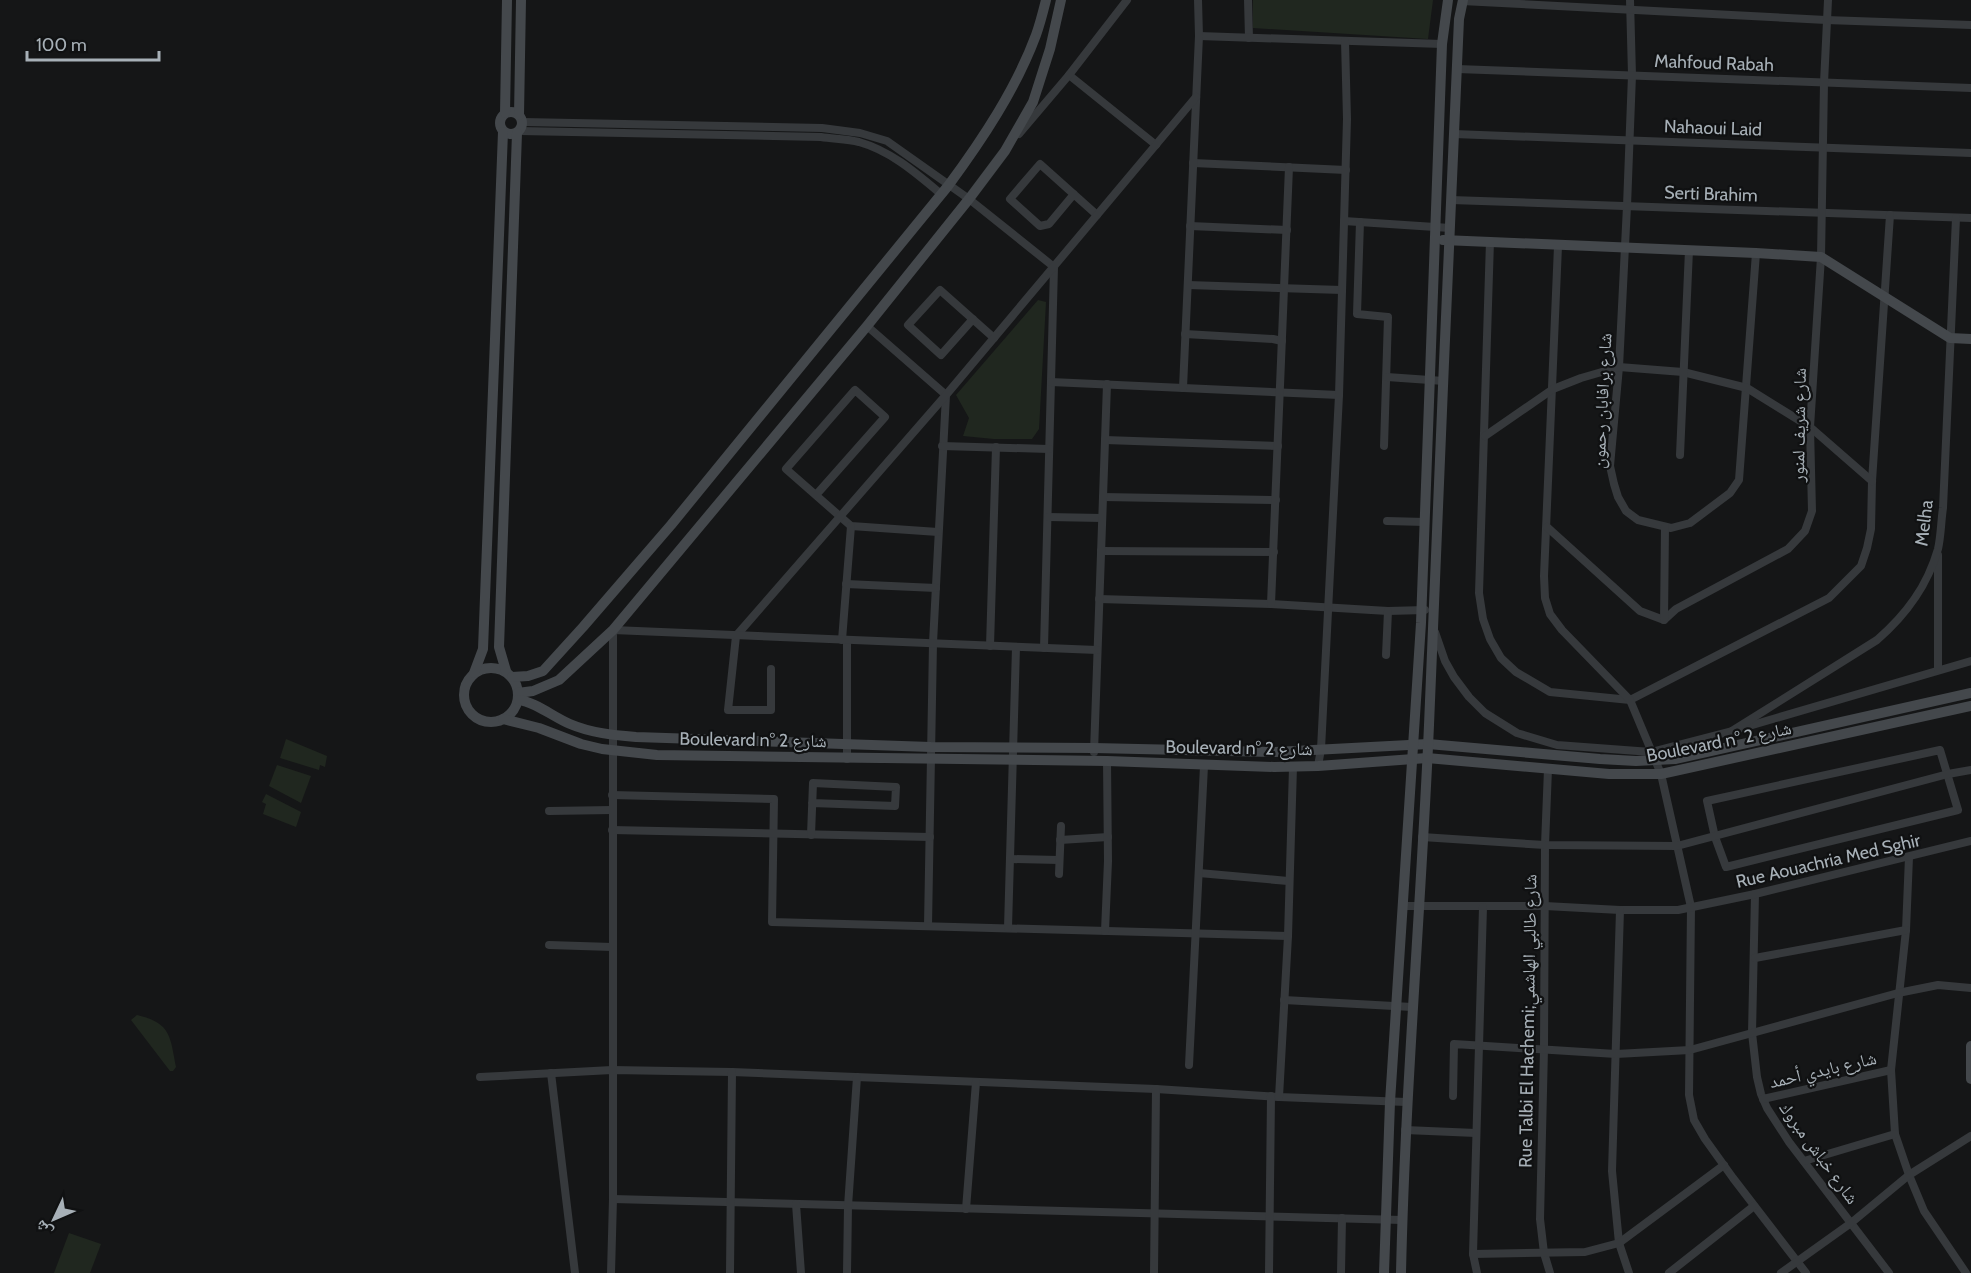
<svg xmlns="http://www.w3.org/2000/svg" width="1971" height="1273" font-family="Cabin,'Noto Naskh Arabic',sans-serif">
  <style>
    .green { fill: #20271f }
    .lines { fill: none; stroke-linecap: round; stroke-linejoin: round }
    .street { stroke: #36393c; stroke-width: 8 }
    .secondary { stroke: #44484c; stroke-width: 10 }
    .labels { text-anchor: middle; stroke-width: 4.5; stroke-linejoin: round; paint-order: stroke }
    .street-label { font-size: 18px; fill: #a7b0b7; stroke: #101112 }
  </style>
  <rect width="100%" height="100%" fill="#151617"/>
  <g class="green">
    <path d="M1253,0H1433L1428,39L1253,28Z"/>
    <path d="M1038,300L1046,302L1039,429L1032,439H994L963,436L969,418L956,395Z"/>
    <path d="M286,739L327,756L325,767L320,765L319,770L280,758Z"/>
    <path d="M277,765L311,776L301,803L269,786Z"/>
    <path d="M266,794L301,812L296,827L263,814L266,804L262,802Z"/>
    <path d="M137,1015C171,1023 170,1036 176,1067L173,1071H170L131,1020Z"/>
    <path d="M69,1233L101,1244L90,1273H54Z"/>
  </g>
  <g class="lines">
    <g class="street">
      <path d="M1248,0L1249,38"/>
      <path d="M1630,0L1632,75L1627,206L1619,367L1610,466L1614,484L1618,497L1626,511L1638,520L1671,528L1690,523L1730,493L1739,480L1756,253"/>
      <path d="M1462,1L1826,20L1971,25"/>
      <path d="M1199,36L1442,44"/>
      <path d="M1457,69L1971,88"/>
      <path d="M1069,75L1156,145"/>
      <path d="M523,122L822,128L860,133L887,141L969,199L1054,267L1044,648"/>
      <path d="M520,131L821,137C833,139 847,139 859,142C891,151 916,173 941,194"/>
      <path d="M1019,134L1069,75L1127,0"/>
      <path d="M1454,134L1971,153"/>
      <path d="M1193,163L1346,170"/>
      <path d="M1074,194L1049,224L1040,226L1010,199L1040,164L1097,215"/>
      <path d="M1451,200L1971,218"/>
      <path d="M1344,221L1450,228"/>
      <path d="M1360,222L1357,314L1388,317L1384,446"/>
      <path d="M1190,226L1287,230"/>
      <path d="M1490,241L1479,593L1483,619L1490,639L1501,658L1516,672L1550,692L1630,700L1829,598L1861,566L1867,548L1871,529L1872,481L1890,215"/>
      <path d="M1558,246L1544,576L1545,598L1550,614L1562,630L1630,700L1661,774L1691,907L1689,1095L1694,1120L1705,1139L1733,1178L1806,1273"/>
      <path d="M1188,285L1342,290"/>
      <path d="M973,319L941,355L908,325L940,290L994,338"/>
      <path d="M867,326L946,395L933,643L928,926"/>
      <path d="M1185,334L1273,339L1282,341"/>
      <path d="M1387,377L1444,381"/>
      <path d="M1051,382L1339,395"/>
      <path d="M1183,388L1199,36L1198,0"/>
      <path d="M1485,436L1553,389L1581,378L1619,367L1683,372L1747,388L1810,427L1872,481"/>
      <path d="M1105,440L1278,446"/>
      <path d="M942,446L1049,449"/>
      <path d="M1680,455L1689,250"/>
      <path d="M816,495L885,417L855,390L786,469L851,526L938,532"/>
      <path d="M1103,497L1276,500"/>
      <path d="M1048,517L1102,518"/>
      <path d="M1387,521L1425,522"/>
      <path d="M1547,527L1640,611L1664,620L1676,609L1788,549L1805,531L1812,511L1810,427L1821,257L1824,83L1828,0"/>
      <path d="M1101,551L1274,552"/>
      <path d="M846,584L936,588"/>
      <path d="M1099,599L1271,604L1388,611L1425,610"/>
      <path d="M1271,604L1289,167"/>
      <path d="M1664,620L1665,527"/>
      <path d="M1435,632L1445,661L1454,677L1469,697L1485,713L1517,733L1557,745L1651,752L1732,731L1971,661"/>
      <path d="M842,640L851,526"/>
      <path d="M990,646L996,447"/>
      <path d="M1386,655L1388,611"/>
      <path d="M771,669V710H728L736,636L946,395L1196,97"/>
      <path d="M1938,670V555"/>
      <path d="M1732,731L1877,640C1906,615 1927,587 1938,549C1941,536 1941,521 1943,508L1956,218"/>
      <path d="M1940,750L1958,810L1726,867L1715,837L1707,801Z"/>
      <path d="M1094,752L1107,384"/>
      <path d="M847,759V640"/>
      <path d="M1318,766L1321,749L1339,395L1347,119L1345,41"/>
      <path d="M1548,769L1545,845L1544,1049L1540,1219L1544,1253L1550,1273"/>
      <path d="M612,795L774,799L772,922L1288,936"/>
      <path d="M549,811L612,810"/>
      <path d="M612,830L930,837"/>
      <path d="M811,835L813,783L896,787L895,806L812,803"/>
      <path d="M1422,837L1545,845L1677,846L1948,774L1971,770"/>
      <path d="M1060,840L1108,837"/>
      <path d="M1909,857L1906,930L1891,1070L1895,1134L1909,1175L1924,1211L1966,1273"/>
      <path d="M1010,859L1059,860"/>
      <path d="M1199,873L1288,881"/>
      <path d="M1059,874L1061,826"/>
      <path d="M1755,894L1752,1033L1757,1077L1761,1094L1767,1108L1789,1142L1889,1273"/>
      <path d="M1403,906H1545L1620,910H1678L1755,894L1971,841"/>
      <path d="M1620,910L1612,1171L1619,1243L1629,1273"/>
      <path d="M1008,928L1016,647"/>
      <path d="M1105,931L1108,861L1107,761"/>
      <path d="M549,945L612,947"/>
      <path d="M1755,958L1906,930"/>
      <path d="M1284,1000L1412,1007"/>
      <path d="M1189,1065L1204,766"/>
      <path d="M551,1073L575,1273"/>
      <path d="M480,1077L612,1070L732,1072L1156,1089L1279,1097L1406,1102"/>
      <path d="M1453,1096L1454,1044L1616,1054L1690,1050L1898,993L1938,985L1971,988"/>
      <path d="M1279,1097L1288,936L1293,767"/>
      <path d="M1763,1099L1891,1070"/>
      <path d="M1405,1130L1476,1133"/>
      <path d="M1804,1161L1895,1134"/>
      <path d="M613,1199L1402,1220"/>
      <path d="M796,1204L801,1273"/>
      <path d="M966,1209L976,1082"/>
      <path d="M1473,1254L1585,1252L1619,1243L1724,1165"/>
      <path d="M611,1273L613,1199V630L1097,650"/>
      <path d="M730,1273L732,1072"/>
      <path d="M847,1273L848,1206L857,1077"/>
      <path d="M1154,1273L1156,1089"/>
      <path d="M1269,1273L1271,1096"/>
      <path d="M1341,1273L1342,1218"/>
      <path d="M1477,1273L1473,1254L1483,907"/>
      <path d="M1669,1273L1754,1206"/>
      <path d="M1781,1273L1851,1223L1909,1175L1971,1136"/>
    </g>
    <g class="secondary">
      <circle cx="511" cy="123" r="11"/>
      <path d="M505,113L507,0"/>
      <path d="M519,115L521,0"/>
      <path d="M1443,240L1756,253L1821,257L1950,338L1971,339"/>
      <circle cx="491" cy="695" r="27"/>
      <path d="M506,671L499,647L517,133"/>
      <path d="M474,673L483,649L503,132"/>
      <path d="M512,677L528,676L543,671L583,627L671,525L948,186C982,140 1016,89 1036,35C1040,24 1043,12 1046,0"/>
      <path d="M518,693L533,691L559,680L613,630L867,326L969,199L1005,151L1033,102L1050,49L1061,0"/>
      <path d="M518,700C536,702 553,717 570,724C591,733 613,735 636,737L931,747L1094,748L1275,752L1428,744L1600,759L1636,761L1675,759L1971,693"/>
      <path d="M503,719L539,728L581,744L602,749L657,755L1107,761L1274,767L1318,766L1427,758L1609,774H1661L1971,706"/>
      <path d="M1971,1046V1079"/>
      <path d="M1384,1273L1390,1102L1421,623L1442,44L1448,0"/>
      <path d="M1401,1273C1405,1090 1421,908 1429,725C1440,490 1447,254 1459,19L1463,0"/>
    </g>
  </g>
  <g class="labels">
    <g class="street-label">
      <text transform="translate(1714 63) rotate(2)" y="6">Mahfoud Rabah</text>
      <text transform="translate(1713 128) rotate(2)" y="6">Nahaoui Laid</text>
      <text transform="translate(1711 194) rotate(2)" y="6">Serti Brahim</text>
      <text transform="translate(1602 401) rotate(-87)" y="6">شارع برافابان رحمون</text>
      <text transform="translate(1799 425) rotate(-89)" y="6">شارع شريف لمنور</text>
      <text transform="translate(1924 523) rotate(-83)" y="6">Melha</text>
      <text transform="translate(753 740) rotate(1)" y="6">Boulevard n° شارع 2</text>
      <text transform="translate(1719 742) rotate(-11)" y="6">Boulevard n° شارع 2</text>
      <text transform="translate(1239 748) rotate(1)" y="6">Boulevard n° شارع 2</text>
      <text transform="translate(1828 861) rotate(-13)" y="6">Rue Aouachria Med Sghir</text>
      <text transform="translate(1528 1021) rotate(-89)" y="6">Rue Talbi El Hachemi;شارع طالبي الهاشمي</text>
      <text transform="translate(1823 1070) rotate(-13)" y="6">شارع بايدي أحمد</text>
      <text transform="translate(1819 1153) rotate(54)" y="6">شارع خباش مبروك</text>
    </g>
  </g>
  <g transform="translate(54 1219) rotate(226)" stroke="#101112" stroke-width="4.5" paint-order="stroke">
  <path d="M0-4.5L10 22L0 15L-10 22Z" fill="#a7b0b7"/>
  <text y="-9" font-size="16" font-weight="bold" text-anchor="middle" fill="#a7b0b7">ش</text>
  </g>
  <path d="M27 51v9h132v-9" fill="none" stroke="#a7b0b7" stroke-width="3"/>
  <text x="36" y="51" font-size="18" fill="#a7b0b7" stroke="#101112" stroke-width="4.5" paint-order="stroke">100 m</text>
</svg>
